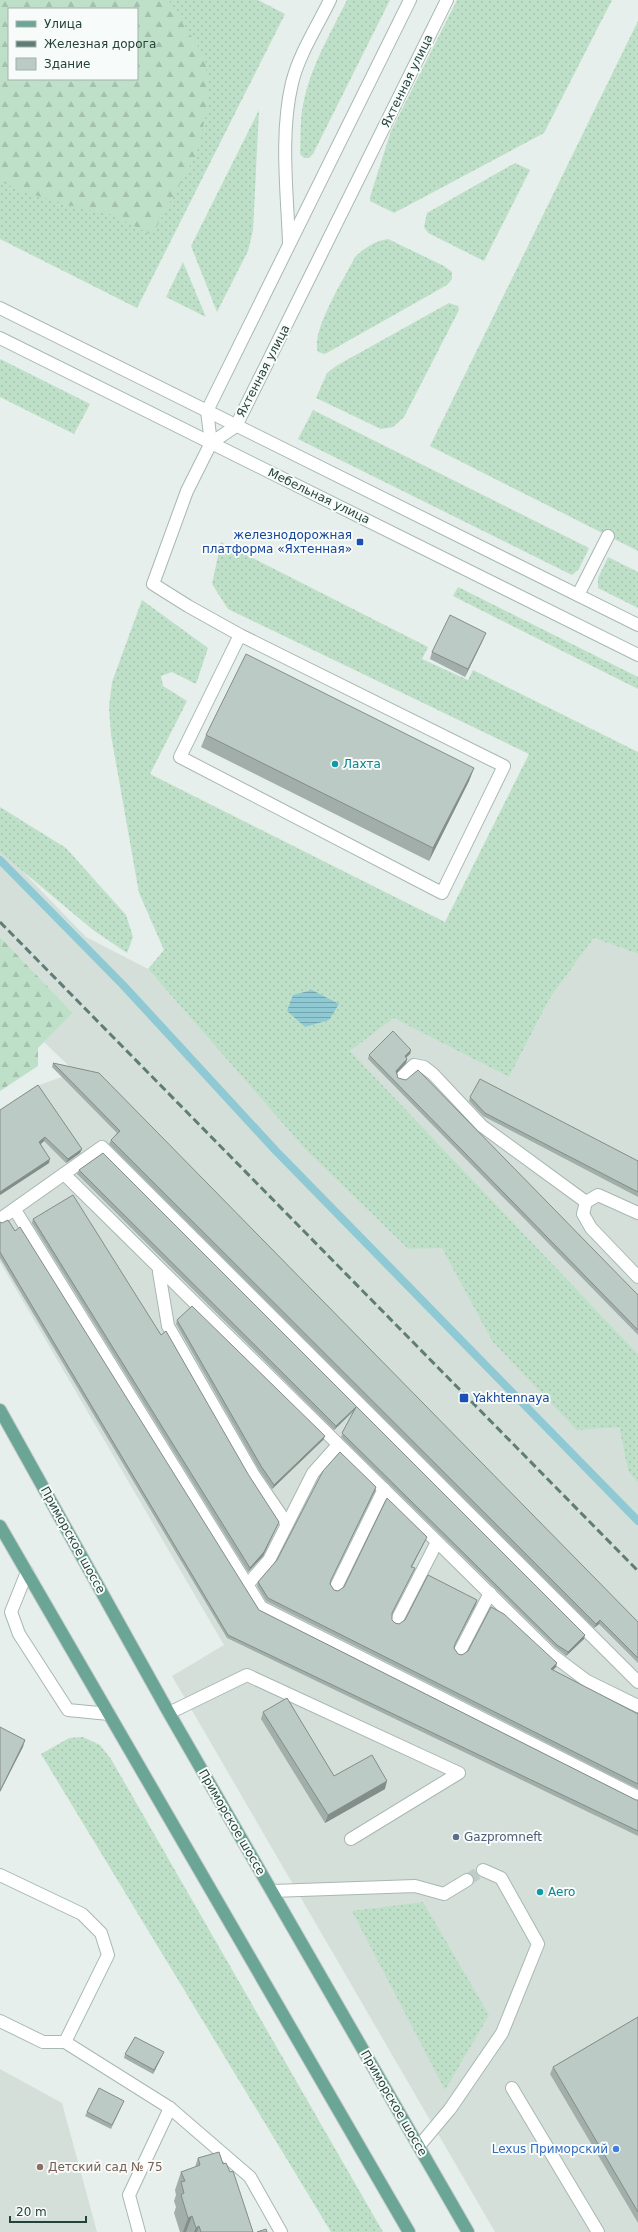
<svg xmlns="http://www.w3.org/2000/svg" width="638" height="2232" font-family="'DejaVu Sans',sans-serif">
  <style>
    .built { fill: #d4dfda }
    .grass { fill: url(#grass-dots); fill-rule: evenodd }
    .forest { fill: url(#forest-firs); fill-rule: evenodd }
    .water { fill: url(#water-rules) }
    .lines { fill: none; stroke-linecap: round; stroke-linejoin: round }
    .stream { stroke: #8ec9d4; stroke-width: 8 }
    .minor-tunnel { stroke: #bfccc8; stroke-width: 12; stroke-dasharray: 12 6; stroke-linecap: butt }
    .minor-casing { stroke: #a8b8b2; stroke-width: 14 }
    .major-casing { stroke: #c2cac8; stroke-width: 14 }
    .minor { stroke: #fff; stroke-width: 12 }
    .major { stroke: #6aa596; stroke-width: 12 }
    .rail { stroke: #5f7d75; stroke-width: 3; stroke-dasharray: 8 4; stroke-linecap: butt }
    .wall { fill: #a1aea9 }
    .shaded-wall { fill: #838d89 }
    .building { fill: #bbcac4; stroke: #838d89 }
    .transit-dot { fill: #1a4fb4; stroke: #f7fbf9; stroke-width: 1.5 }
    .culture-dot { fill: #0f9aa8; stroke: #f7fbf9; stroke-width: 1.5 }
    .service-dot { fill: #5c6f8a; stroke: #f7fbf9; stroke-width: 1.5 }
    .shop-dot { fill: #3f7fe0; stroke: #f7fbf9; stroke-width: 1.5 }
    .education-dot { fill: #8d6e63; stroke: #f7fbf9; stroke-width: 1.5 }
    .labels { text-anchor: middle; stroke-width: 4; stroke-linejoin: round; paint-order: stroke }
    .street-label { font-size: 12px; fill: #24423a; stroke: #f7fbf9 }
    .transit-label { font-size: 12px; fill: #164399; stroke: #f7fbf9; text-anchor: end }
    .culture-label { font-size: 12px; fill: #0d838f; stroke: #f7fbf9; text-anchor: start }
    .service-label { font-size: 12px; fill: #4e5e75; stroke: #f7fbf9; text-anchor: start }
    .shop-label { font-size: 12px; fill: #366cbe; stroke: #f7fbf9; text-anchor: end }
    .education-label { font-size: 12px; fill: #785e54; stroke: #f7fbf9; text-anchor: start }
  </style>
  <defs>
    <pattern id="grass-dots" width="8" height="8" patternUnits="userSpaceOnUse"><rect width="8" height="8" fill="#bfe0c8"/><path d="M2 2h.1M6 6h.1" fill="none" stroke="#a4c1ad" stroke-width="1.8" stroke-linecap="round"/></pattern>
    <pattern id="forest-firs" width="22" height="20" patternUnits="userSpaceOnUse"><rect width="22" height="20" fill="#bfe0c8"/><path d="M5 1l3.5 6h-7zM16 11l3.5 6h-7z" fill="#a4c1ad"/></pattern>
    <pattern id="water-rules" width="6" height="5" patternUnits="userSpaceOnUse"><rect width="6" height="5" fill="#8ec9d4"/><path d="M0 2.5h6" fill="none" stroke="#74a5ad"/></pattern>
  </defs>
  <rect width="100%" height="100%" fill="#e6efeb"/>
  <g class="built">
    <path d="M0,848L86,937L148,969L305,1149L408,1249L442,1247L492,1341L619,1427L628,1471L638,1483V2232H495L172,1676L224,1645L0,1262V1111L36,1086L62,1077L71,1068L44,1042L73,1013L0,937Z"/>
    <path d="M594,938L638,954V1354L350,1051L394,1017L509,1077L550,998Z"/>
    <path d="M0,2069L62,2103L97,2232H0Z"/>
  </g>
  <g class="grass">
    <path d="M0,0H258L285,14L137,308L0,239ZM9,9H137V79H9Z"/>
    <path d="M347,0H390L313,154L309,158H304L300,154C301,140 300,125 302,111C308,71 329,36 347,0Z"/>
    <path d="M457,0H612L544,133L394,213L370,201V197L391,131Z"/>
    <path d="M638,21V551L430,446Z"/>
    <path d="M259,110L253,230L248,251L217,312L191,246Z"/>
    <path d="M515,163L530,170L484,261L428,233L424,227L427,213Z"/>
    <path d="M388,239L444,266L452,272V279L447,285L325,354L318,352C310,332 345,277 355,257C364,248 375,241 388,239Z"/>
    <path d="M183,262L206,317L166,297Z"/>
    <path d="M449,303L458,306L459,310L404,417L393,427L381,429L316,398L327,373L336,366Z"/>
    <path d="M0,359L90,404L74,434L0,397Z"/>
    <path d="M313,410L589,548L579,569L572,575L298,439Z"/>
    <path d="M221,542L428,647L422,659L468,680L473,670L638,752V954L594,938L550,998L509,1077L394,1018L350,1051L638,1354V1483L628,1471L619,1427L577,1430L492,1341L442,1248L408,1249L305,1149L148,969L164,950L139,893L111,735L109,707L112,682L142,600L208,648L196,684L172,672L161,676L163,686L187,701L150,774L445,922L529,754L228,609L212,584Z"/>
    <path d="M608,557L638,572V608L598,588V578Z"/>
    <path d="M458,587L638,677V689L453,596Z"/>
    <path d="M0,807L66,848L126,915L133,937L127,953L93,930L0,852Z"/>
    <path d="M83,1737L100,1745L111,1759L383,2232H331L41,1754L69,1738Z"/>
    <path d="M423,1902L489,2015L445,2090L352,1911Z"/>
  </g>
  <g class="forest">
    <path d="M0,0H169L172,7L205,57L209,103L196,155L152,235L106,212L86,210L21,191L0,181ZM9,9H137V79H9Z"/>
    <path d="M0,937L73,1013L38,1048V1066L0,1091Z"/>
  </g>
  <path class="water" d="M312,990L339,1004L329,1020L305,1027L287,1011L293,995Z"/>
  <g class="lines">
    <path class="stream" d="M0,860L123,985L276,1151L638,1521"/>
    <path class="minor-tunnel" d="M467,1880L483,1870"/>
    <g class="minor-casing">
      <g id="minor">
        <path d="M289,242C287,191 280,133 292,83C299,54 317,27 330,0"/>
        <path d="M0,308L638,625"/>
        <path d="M0,338L638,655"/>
        <path d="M211,443L207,411L410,0"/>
        <path d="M578,595L608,536"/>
        <path d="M240,635L180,757L442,893L504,766L240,635L188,606L153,584L187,491L211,443L236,426L447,0"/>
        <path d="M402,1077L414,1065L424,1067L433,1074L482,1126L586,1202"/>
        <path d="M64,1174L551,1654L587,1681L638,1706"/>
        <path d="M15,1210L261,1607L638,1797"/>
        <path d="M638,1213L598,1195L586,1202L583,1214L591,1228L638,1277"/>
        <path d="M0,1219L102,1147L638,1682"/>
        <path d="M159,1272L168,1326L253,1474L287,1524"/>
        <path d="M27,1572L11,1612L19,1634L68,1710L109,1714"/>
        <path d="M247,1585L269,1560L313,1473L338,1445"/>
        <path d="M336,1587L384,1489"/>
        <path d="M397,1620L437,1542"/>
        <path d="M460,1651L490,1593"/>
        <path d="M169,1713L247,1675L459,1773L351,1839"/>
        <path d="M0,1875L82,1914L101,1933L108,1955L65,2042H43L0,2021"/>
        <path d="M272,1891L415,1886L444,1894L467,1880"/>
        <path d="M65,2042L170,2108L129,2195L139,2232"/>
        <path d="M512,2088L598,2232"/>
        <path d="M170,2108L250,2177L281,2232"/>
        <path d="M419,2146L450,2109L502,2033L538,1944L501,1878L483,1870"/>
      </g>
    </g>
    <g class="major-casing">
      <g id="major">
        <path d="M0,1410L169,1713L468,2232"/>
        <path d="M0,1526L409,2232"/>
      </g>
    </g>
    <use href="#minor" class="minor"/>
    <use href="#major" class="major"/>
    <path class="rail" d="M0,922L638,1571"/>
  </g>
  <g class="wall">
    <path d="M483,640L465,677L430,659L432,652Z"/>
    <path d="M206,735L474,768L469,781L429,861L201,747Z"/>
    <path d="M411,1050L410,1054L406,1058L407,1059L406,1063L397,1073L398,1078L638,1295V1335L368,1059L369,1055Z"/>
    <path d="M53,1063L638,1622V1663L599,1624L594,1628L109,1144L111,1140L117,1133L52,1067Z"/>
    <path d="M470,1097L638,1161V1197L483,1116L469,1101Z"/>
    <path d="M0,1110L82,1149L80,1153L66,1163L44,1141L41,1144L49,1163L0,1195Z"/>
    <path d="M103,1153L584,1639L566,1656L556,1648L341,1437L353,1412L334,1430L77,1174L79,1170Z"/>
    <path d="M33,1219L279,1522L263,1556L248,1572L32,1223Z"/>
    <path d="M0,1222L15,1231L259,1610L636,1800H638V1836L227,1638L0,1258Z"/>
    <path d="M177,1320L325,1436L323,1440L272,1489L259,1470L176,1324Z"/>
    <path d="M376,1487L330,1581V1584L334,1590L338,1591L425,1541L412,1567L413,1572L392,1614V1620L395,1623L399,1624L476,1604L454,1646V1648L458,1654L556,1667L553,1670L638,1714V1789L266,1601L257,1586L258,1582Z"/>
    <path d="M263,1712L334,1776L385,1789L325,1823L261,1719Z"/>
    <path d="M638,2017V2223L550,2074L553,2067Z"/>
    <path d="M125,2054L162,2056L153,2074L124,2058Z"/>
    <path d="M124,2101L111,2129L85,2116L87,2112Z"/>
    <path d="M198,2158L223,2164L230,2172L253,2232H180L174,2213L176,2207L174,2201L176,2195L175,2190L181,2172L195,2167Z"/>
  </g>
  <g class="shaded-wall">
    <path d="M486,633L483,640L465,677L468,669Z"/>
    <path d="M474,768L469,781L429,861L433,848Z"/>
    <path d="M411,1050L410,1054L403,1060L405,1056Z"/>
    <path d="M407,1059L406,1063L395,1075L396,1071Z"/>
    <path d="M45,1137L44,1141L38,1146L39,1142Z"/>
    <path d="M82,1149L80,1153L66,1163L68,1159Z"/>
    <path d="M50,1159L49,1163L0,1195V1192Z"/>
    <path d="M356,1407L354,1410L334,1430L336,1426Z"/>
    <path d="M325,1436L323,1440L272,1489L274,1485Z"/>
    <path d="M376,1487L375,1491L329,1584L331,1580Z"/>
    <path d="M279,1522L263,1556L248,1572L250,1568Z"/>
    <path d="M427,1537L425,1541L410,1570L411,1567Z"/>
    <path d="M477,1600L476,1604L453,1648Z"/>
    <path d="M600,1620L599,1624L594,1628L596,1624Z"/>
    <path d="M585,1635L584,1639L566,1656L568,1652Z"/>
    <path d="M557,1663L556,1667L550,1673L551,1669Z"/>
    <path d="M25,1740L23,1747L0,1792V1791Z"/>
    <path d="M387,1781L385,1789L325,1823L328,1815Z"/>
    <path d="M164,2052L153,2074L154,2070Z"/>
    <path d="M192,2216L186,2232H183L188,2218Z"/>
    <path d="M199,2226L197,2232H194L196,2228Z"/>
  </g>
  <g class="building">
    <path d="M450,615L486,633L468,669L432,652Z"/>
    <path d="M246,654L474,768L433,848L206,735Z"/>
    <path d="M393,1031L411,1050L405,1056L407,1059L396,1071L398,1078L406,1080L418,1070L638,1295V1330L369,1055Z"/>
    <path d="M53,1063L99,1073L638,1622V1658L600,1620L596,1624L111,1140L120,1131Z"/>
    <path d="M480,1079L638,1161V1192L485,1113L470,1097Z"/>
    <path d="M38,1085L82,1149L68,1159L45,1137L39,1142L50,1159L0,1192V1110Z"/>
    <path d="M103,1153L585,1635L568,1652L557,1645L342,1433L356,1407L336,1426L79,1170Z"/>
    <path d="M73,1195L161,1335L166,1331L248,1474L279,1522L264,1552L250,1568L33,1219Z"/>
    <path d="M8,1220L15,1231L20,1227L259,1610L636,1800H638V1831L228,1635L0,1252V1222L2,1223Z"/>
    <path d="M192,1306L325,1436L274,1485L261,1466L177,1320Z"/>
    <path d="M340,1452L376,1487L331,1580L330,1584L334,1590L338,1591L344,1587L387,1498L427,1537L411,1567L415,1568L392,1613V1620L395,1623L399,1624L405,1620L428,1575L477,1600L455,1644L454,1648L458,1654L462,1655L468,1651L491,1607L504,1614L557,1663L551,1669L638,1714V1784L268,1598L258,1582L277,1560L323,1471Z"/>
    <path d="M287,1698L334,1776L372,1755L387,1781L328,1815L263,1712Z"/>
    <path d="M0,1727L25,1740L0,1791Z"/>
    <path d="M638,2017V2212L553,2067Z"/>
    <path d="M135,2037L164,2052L154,2070L125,2054Z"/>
    <path d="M99,2088L124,2101L112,2125L87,2112Z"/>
    <path d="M219,2152L223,2164L226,2163L230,2172L233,2171L253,2232H201L199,2226L196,2228L192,2216L188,2218L181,2195L184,2193L181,2182L185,2181L181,2172L200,2165L198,2158Z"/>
    <path d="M266,2229L267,2232H257Z"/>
  </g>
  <g class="transit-dot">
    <rect x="356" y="538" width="8" height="8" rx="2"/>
    <rect x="459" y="1393" width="10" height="10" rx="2"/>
  </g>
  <g class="culture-dot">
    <circle cx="335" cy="764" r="4"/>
    <circle cx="540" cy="1892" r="4"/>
  </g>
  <circle class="service-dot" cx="456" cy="1837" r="4"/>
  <circle class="shop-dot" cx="616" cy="2149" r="4"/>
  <circle class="education-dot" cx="40" cy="2167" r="4"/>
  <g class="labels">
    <g class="street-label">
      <text transform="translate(407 81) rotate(-64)" y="4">Яхтенная улица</text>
      <text transform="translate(263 371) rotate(-63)" y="4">Яхтенная улица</text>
      <text transform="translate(319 496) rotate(26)" y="4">Мебельная улица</text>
      <text transform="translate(73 1540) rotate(61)" y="4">Приморское шоссе</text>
      <text transform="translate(232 1822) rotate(60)" y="4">Приморское шоссе</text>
      <text transform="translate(394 2103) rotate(60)" y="4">Приморское шоссе</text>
    </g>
    <g class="transit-label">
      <text x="352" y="539">железнодорожная<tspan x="352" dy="14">платформа «Яхтенная»</tspan></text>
      <text x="473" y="1402" text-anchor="start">Yakhtennaya</text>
    </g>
    <g class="culture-label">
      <text x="343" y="768">Лахта</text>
      <text x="548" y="1896">Aero</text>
    </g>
    <g class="service-label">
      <text x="464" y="1841">Gazpromneft</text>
    </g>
    <g class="shop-label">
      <text x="608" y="2153">Lexus Приморский</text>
    </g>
    <g class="education-label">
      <text x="48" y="2171">Детский сад № 75</text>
    </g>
  </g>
  <rect x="8" y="8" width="130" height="72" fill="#f7fbf9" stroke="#a3b1ad"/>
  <rect x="16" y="21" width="20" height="6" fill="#6aa596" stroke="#a3b1ad"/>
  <text x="44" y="28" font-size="12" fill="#24423a">Улица</text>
  <rect x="16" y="41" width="20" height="6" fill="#5f7d75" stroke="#a3b1ad"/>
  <text x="44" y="48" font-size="12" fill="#24423a">Железная дорога</text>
  <rect x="16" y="58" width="20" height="12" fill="#bbcac4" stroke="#a3b1ad"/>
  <text x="44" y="68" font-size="12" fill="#24423a">Здание</text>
  <path d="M10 2216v6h76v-6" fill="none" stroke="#24423a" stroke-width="2"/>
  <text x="16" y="2216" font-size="12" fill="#24423a" stroke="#f7fbf9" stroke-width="3" paint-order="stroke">20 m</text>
</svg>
